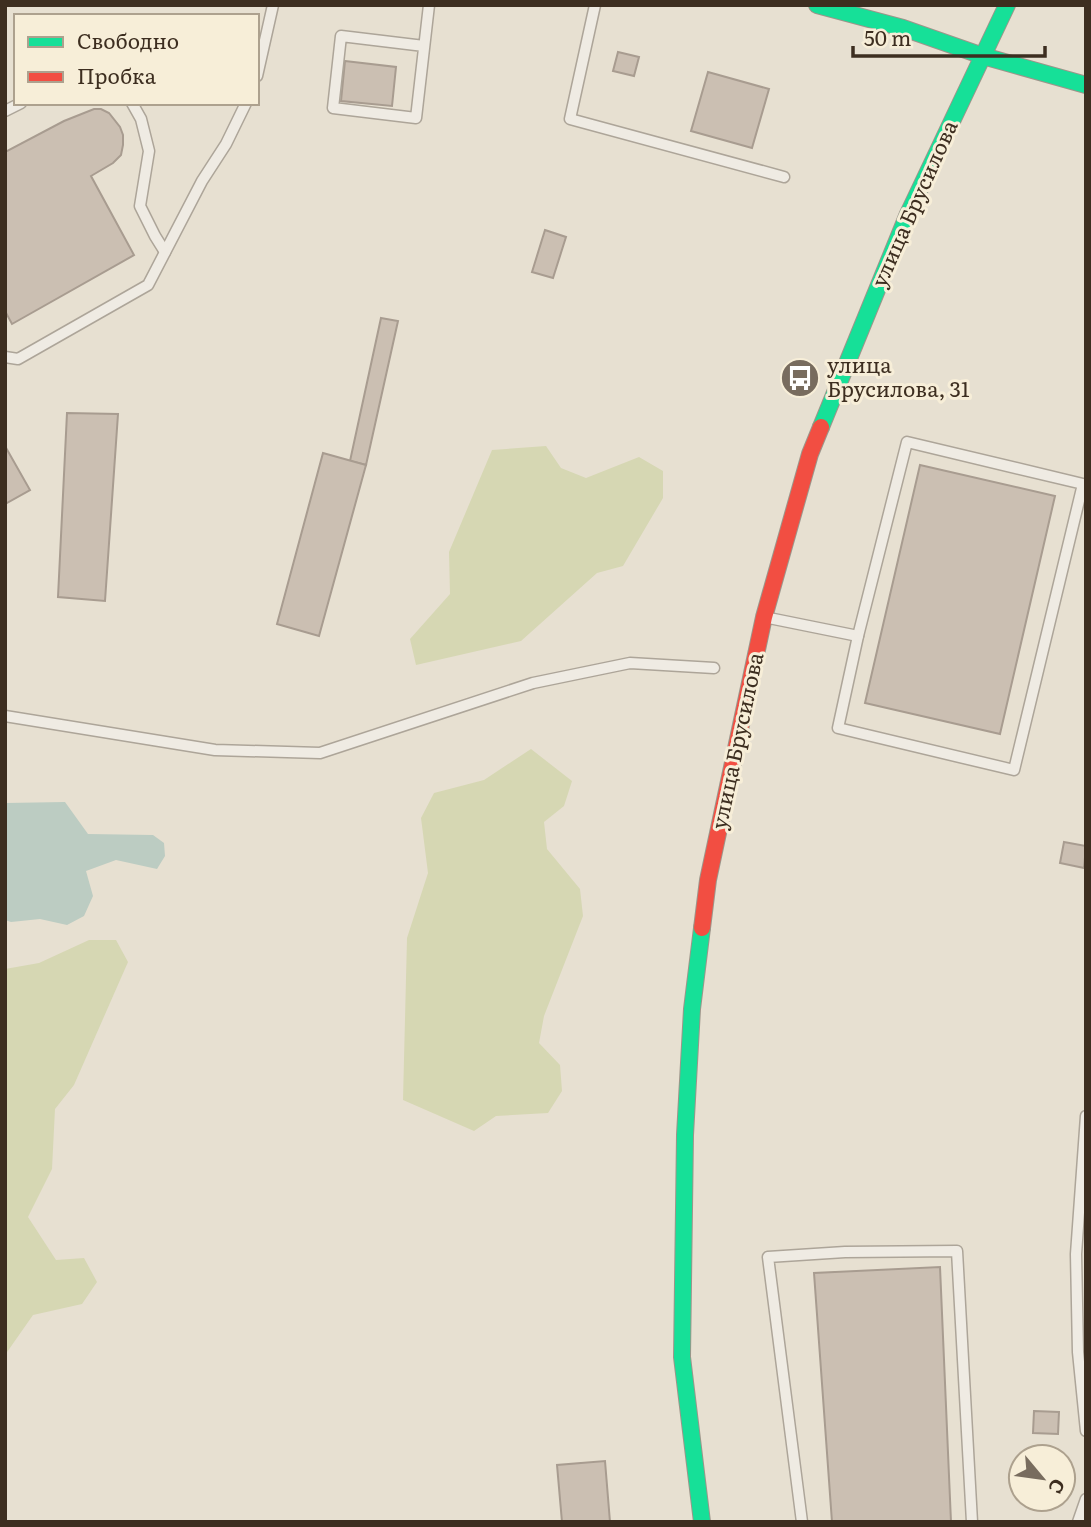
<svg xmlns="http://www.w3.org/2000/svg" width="1091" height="1527" font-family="Literata,serif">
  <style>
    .green { fill: #d6d7b3 }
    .water { fill: #bcccc2 }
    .building { fill: #cbbfb2; stroke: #a89c90; stroke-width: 2 }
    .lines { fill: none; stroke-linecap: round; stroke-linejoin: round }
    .lane-casing { stroke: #ada599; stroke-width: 13 }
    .fast-casing { stroke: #9c958a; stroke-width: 18 }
    .jam-casing { stroke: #9c958a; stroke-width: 18 }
    .lane { stroke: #efebe3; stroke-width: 10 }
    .fast { stroke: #16e098; stroke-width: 16 }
    .jam { stroke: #f24e42; stroke-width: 16 }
    .labels { text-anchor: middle; stroke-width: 6; stroke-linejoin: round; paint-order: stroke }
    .street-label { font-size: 21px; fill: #3d2e20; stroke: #f7eed8 }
    .poi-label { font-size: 21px; fill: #3d2e20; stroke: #f7eed8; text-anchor: start }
  </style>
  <rect width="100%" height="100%" fill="#e7e0d1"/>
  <g class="green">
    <path d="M546,446L561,468L586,478L639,457L663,471V498L623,566L597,573L521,641L416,665L410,639L450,594L449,552L492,450Z"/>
    <path d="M531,749L572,781L564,806L544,822L547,849L580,889L583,916L544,1016L539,1043L560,1065L562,1091L548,1113L496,1116L474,1131L403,1100L407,938L428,873L421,818L434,793L484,780Z"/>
    <path d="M89,940H116L128,962L74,1085L55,1109L52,1169L28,1217L56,1260L84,1258L97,1282L82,1304L33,1315L5,1355V969L39,963Z"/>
  </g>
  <path class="water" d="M65,802L88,834L153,835L164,843L165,856L157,869L116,860L86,871L93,896L84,916L67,925L40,919L11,922L5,920V803Z"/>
  <g class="building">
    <path d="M618,52L639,57L634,76L613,71Z"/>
    <path d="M345,61L396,67L392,106L341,101Z"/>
    <path d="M708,72L769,89L752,148L691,131Z"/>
    <path d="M94,109H101L109,113L120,127L123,135V145L121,155L113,163L91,176L134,255L12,324L5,311V152L64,121Z"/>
    <path d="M545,230L566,237L553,278L532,272Z"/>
    <path d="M381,318L398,321L366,465L350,461Z"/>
    <path d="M67,413L118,414L105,601L58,597Z"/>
    <path d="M5,446L30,490L5,504Z"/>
    <path d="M323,453L366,465L319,636L277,624Z"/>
    <path d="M920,465L1055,496L1000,734L865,703Z"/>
    <path d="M1064,842L1086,846L1084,868L1060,863Z"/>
    <path d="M940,1267L951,1522H832L814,1273Z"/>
    <path d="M1034,1411L1059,1412L1058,1434L1033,1433Z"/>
    <path d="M605,1461L610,1522H562L557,1465Z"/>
  </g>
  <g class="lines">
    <g class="lane-casing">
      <g id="lane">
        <path d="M595,5L570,119L784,177"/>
        <path d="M424,46L341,36L333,108L416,118L429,5"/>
        <path d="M257,76L273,5"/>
        <path d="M132,103L141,119L149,151L140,206L155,236L165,252"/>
        <path d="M5,111L21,103"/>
        <path d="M5,357L18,359L148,285L202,181L226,144L246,103"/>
        <path d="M907,442L1083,484L1014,770L838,728L858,636Z"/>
        <path d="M764,617L858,636"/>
        <path d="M5,716L215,750L320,753L533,683L630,663L714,668"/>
        <path d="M1086,1116L1076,1254L1078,1352L1086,1431"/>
        <path d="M802,1522L768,1257L845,1252L957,1251L972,1522"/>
        <path d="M1078,1522L1086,1499"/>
      </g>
    </g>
    <g class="fast-casing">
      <g id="fast">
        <path d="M817,5L903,28L983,56L1086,85"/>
        <path d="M821,427L908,214L1007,5"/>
        <path d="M702,1522L682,1357L685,1135L692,1009L702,928"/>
      </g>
    </g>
    <g class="jam-casing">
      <path id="jam" d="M702,928L708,880L764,617L810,454L821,427"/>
    </g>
    <use href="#lane" class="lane"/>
    <use href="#fast" class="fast"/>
    <use href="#jam" class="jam"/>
  </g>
  <defs>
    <g id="bus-disc" transform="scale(2.0125)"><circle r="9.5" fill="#786c5e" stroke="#f7eed8"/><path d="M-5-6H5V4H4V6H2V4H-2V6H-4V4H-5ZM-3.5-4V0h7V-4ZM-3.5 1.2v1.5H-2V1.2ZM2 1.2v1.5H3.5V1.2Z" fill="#fff"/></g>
  </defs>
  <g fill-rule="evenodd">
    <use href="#bus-disc" x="800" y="378"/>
  </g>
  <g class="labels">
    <g class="street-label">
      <text transform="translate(915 204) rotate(-66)" y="7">улица Брусилова</text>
      <text transform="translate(738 741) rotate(-78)" y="7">улица Брусилова</text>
    </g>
    <g class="poi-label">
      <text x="827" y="373">улица<tspan x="827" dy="24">Брусилова, 31</tspan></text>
    </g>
  </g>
  <rect width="1091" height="1527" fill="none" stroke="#3d2e20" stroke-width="14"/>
  <rect x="14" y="14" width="245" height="91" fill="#f7eed8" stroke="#ada18e" stroke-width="2"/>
  <rect x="28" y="37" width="35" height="10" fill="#16e098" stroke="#ada18e" stroke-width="2"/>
  <text x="77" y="49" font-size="21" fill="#3d2e20">Свободно</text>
  <rect x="28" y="72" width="35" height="10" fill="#f24e42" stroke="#ada18e" stroke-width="2"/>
  <text x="77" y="84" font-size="21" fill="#3d2e20">Пробка</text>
  <g transform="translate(1042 1478) rotate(119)"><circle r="33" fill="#f7eed8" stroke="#ada18e" stroke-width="2"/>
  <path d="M0-5L12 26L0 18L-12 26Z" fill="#786c5e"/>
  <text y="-10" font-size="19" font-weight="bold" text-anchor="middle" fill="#3d2e20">С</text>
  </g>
  <path d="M853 46v10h192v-10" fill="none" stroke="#3d2e20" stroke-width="3.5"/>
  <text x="864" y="46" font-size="21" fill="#3d2e20" stroke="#f7eed8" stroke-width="5" paint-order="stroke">50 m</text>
</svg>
